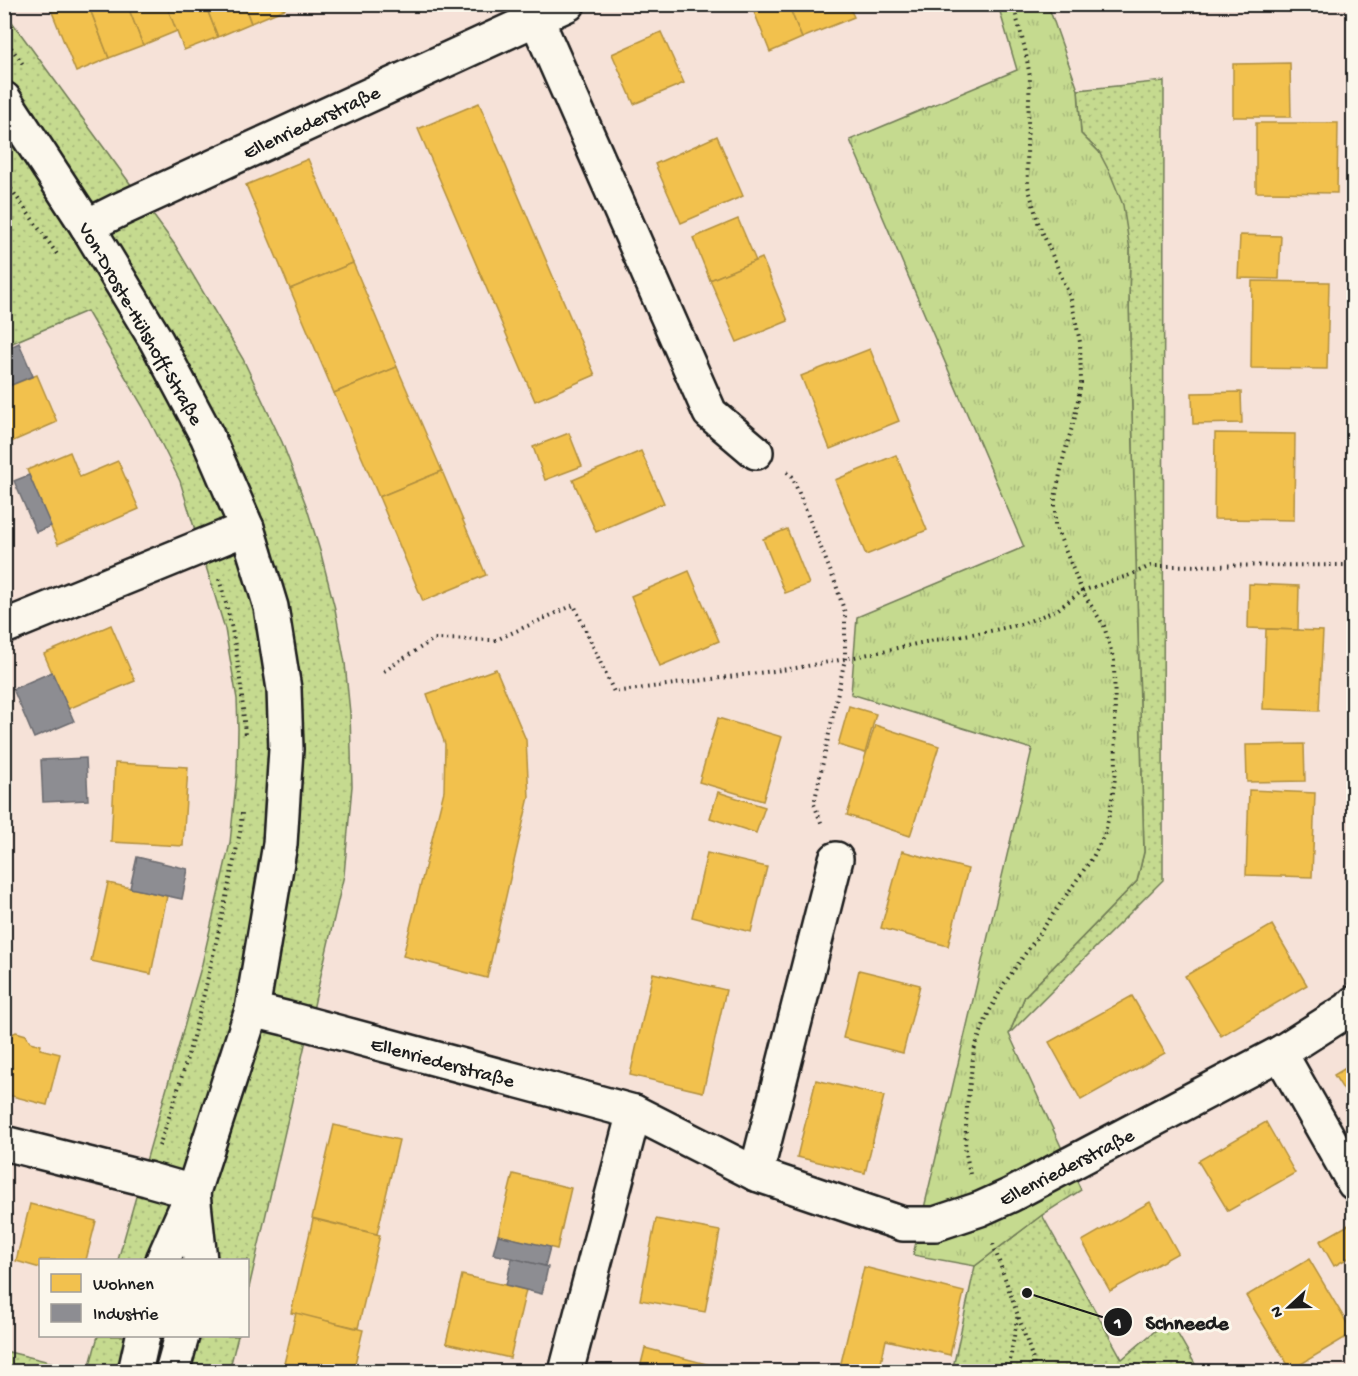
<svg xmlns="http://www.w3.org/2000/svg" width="1358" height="1376" font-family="'Gochi Hand',sans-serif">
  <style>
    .grass { fill: url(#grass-dots); stroke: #707b56; stroke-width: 1.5 }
    .park { fill: url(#park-tufts); stroke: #707b56; stroke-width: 1.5 }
    .homes { fill: #f2c14e; stroke: #b2903f; stroke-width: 1.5 }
    .industry { fill: #8d8d92; stroke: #6b6b6f; stroke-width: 1.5 }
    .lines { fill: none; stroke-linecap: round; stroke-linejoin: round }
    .street-casing { stroke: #1c1c1c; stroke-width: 38 }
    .path { stroke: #1c1c1c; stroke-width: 4; stroke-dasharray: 1.5 4.5; stroke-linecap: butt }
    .street { stroke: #fbf7ec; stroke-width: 33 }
    .labels { text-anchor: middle; stroke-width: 6; stroke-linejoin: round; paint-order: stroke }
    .street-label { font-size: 20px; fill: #1c1c1c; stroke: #fbf7ec }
    .leader { fill: none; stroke: #1c1c1c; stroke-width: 2 }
    .callout-dot { fill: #1c1c1c; stroke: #fbf7ec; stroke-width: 2 }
    .mark-label { font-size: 18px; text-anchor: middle; font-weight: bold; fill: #fff }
    .callout-label { font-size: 21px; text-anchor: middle; font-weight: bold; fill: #1c1c1c; stroke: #fbf7ec; stroke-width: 6; stroke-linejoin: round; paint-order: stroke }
  </style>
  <defs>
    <pattern id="grass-dots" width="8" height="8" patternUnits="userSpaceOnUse" patternTransform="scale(1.5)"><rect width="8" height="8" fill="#c5da8f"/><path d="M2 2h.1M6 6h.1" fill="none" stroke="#a9ba7b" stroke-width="1.8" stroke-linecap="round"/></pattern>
    <pattern id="park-tufts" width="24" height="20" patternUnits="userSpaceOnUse" patternTransform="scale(1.5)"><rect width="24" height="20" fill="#c5da8f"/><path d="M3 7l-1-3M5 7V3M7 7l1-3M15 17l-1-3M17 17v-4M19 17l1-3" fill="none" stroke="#a9ba7b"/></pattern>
  </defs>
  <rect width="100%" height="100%" fill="#f6e2d8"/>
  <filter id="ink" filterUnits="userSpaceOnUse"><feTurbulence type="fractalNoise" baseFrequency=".0167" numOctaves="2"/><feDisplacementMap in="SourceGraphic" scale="12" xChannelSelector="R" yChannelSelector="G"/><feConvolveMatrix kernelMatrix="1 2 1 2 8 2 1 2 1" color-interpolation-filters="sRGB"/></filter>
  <g filter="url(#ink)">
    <g class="grass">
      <path d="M4,11L175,245L243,359L282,442L306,505L321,554L335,609L345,663L350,713L352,786L344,875L248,1292V1260H118L202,964L230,843L237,773L238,729L237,699L225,629L180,481L143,407L87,311L5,346Z"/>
      <path d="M1164,81L1163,880L1009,1034L1025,996L1137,881L1144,852L1129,302L1130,250L1099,152L1081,134L1078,90Z"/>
      <path d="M1042,1215L1122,1359L1169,1319L1199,1371L952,1372L975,1266Z"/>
      <path d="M98,1336H238L229,1371L88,1372Z"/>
      <path d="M5,1351L86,1371H5Z"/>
    </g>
    <path class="park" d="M998,5H1048L1078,90L1081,134L1099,152L1110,173L1123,205L1130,250L1129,302L1144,852L1137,881L1025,996L1009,1034L1081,1190L1042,1215L975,1266L913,1255L1032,749L851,694L857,617L1024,547L850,140L1017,70Z"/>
    <g class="homes">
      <path d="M55,4H88L109,58L76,72L50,7Z"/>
      <path d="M88,4H127L143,45L109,58Z"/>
      <path d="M127,4H166L177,31L143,45Z"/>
      <path d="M166,4H205L218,37L184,50Z"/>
      <path d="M205,4H244L251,23L218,37Z"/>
      <path d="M244,4H283L285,9L251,23Z"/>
      <path d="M751,4H788L802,38L770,52Z"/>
      <path d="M788,4H848L854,17L802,38Z"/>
      <path d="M661,32L684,83L634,104L612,54Z"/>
      <path d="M1290,63L1291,117H1233V64Z"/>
      <path d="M479,103L595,375L535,401L418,129Z"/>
      <path d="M1256,123H1338L1337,193L1256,192Z"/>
      <path d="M717,136L743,196L681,223L655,164Z"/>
      <path d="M308,159L353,263L290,289L246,185Z"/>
      <path d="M738,219L756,261L710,280L693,238Z"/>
      <path d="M1240,235L1281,236L1279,279L1238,278Z"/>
      <path d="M762,258L788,321L737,342L710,280Z"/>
      <path d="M353,263L397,367L334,393L290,289Z"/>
      <path d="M1252,281L1329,282L1327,369L1251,368Z"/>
      <path d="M870,349L899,421L830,449L801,376Z"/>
      <path d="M397,367L442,471L379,497L334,393Z"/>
      <path d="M37,375L57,422L11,442L4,427V388Z"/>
      <path d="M1241,392L1242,423L1193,424L1192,393Z"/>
      <path d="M569,433L582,466L545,480L533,447Z"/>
      <path d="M1215,433L1295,434L1294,520L1214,519Z"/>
      <path d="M641,451L664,503L596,532L573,480Z"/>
      <path d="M70,452L80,477L118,461L139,509L58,544L27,470Z"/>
      <path d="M896,455L927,530L866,555L835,480Z"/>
      <path d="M442,471L486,575L423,601L379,497Z"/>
      <path d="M787,529L809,584L785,593L763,539Z"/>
      <path d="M689,571L719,641L660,666L631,596Z"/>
      <path d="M1249,584L1299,586L1298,630L1248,628Z"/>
      <path d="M111,625L135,681L68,709L44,654Z"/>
      <path d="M1266,629L1323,631L1319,711L1263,709Z"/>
      <path d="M496,669L526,740L529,797L487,978L403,956L444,791L445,744L427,694Z"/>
      <path d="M849,706L876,714L865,753L838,745Z"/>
      <path d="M718,718L782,737L763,801L699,782Z"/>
      <path d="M875,725L939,746L910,836L847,815Z"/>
      <path d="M1304,744L1305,781L1247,782L1246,745Z"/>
      <path d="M115,763L188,767L183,846L111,842Z"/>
      <path d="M1249,790L1315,793L1312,877L1246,875Z"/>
      <path d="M718,792L765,807L756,833L710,818Z"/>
      <path d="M902,851L968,869L948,946L881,928Z"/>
      <path d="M707,853L767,867L751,932L692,917Z"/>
      <path d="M108,883L167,896L151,974L91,961Z"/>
      <path d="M1272,925L1307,985L1221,1036L1185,976Z"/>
      <path d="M859,970L920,985L903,1053L843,1038Z"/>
      <path d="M653,973L726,990L703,1092L630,1075Z"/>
      <path d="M1132,996L1165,1053L1081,1100L1049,1042Z"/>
      <path d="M16,1032L26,1035L30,1042L41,1045L40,1049L60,1054L47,1105L4,1094V1041L6,1035L8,1036Z"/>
      <path d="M1354,1063V1106L1334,1075Z"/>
      <path d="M816,1080L884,1096L865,1173L797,1157Z"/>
      <path d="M1266,1122L1295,1173L1228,1211L1198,1161Z"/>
      <path d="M334,1125L399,1140L377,1234L312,1218Z"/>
      <path d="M513,1174L571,1188L557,1249L498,1235Z"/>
      <path d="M1150,1202L1178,1253L1110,1291L1082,1241Z"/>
      <path d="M30,1204L96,1221L86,1260H40V1268L16,1261Z"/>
      <path d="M313,1219L380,1235L358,1328L291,1313Z"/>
      <path d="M656,1219L720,1231L705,1312L640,1300Z"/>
      <path d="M1350,1224L1354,1230V1255L1334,1266L1320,1241Z"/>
      <path d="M1309,1259L1353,1333L1291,1370L1246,1296Z"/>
      <path d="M864,1267L964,1292L950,1355L886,1340L879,1372H860L840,1367Z"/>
      <path d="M462,1275L526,1290L510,1358L446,1343Z"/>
      <path d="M296,1313L363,1330L353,1372H282Z"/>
      <path d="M645,1348L718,1367L717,1372H639Z"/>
    </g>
    <g class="industry">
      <path d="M19,343L33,376L4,388V350Z"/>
      <path d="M29,475L51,526L36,532L14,481Z"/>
      <path d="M52,672L74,721L34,738L13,689Z"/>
      <path d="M86,758L88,800L43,802L41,760Z"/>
      <path d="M137,857L188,869L182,899L130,888Z"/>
      <path d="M498,1235L550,1247L545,1266L493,1254Z"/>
      <path d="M512,1258L548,1267L542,1294L506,1285Z"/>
    </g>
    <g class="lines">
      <g class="street-casing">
        <g id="street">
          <path d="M536,18L710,413L756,452"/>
          <path d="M4,99L87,226L156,340L207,436L247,528L271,607L284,689L286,749L280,844L252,1010L193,1192L163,1260"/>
          <path d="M87,226L119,210L568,4"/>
          <path d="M4,627L247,528"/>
          <path d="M252,1010L285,1018L634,1112L756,1174L903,1224H935L980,1209L1011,1195L1280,1053L1349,1009L1354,1003"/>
          <path d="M1280,1053L1354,1183"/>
          <path d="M4,1143L147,1179L193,1192"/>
          <path d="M756,1174L836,859"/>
          <path d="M193,1194L200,1260"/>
          <path d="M135,1372L143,1336"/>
          <path d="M172,1372L182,1336"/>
          <path d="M566,1372L634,1112"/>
        </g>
      </g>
      <g class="path">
        <path d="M4,38L25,67"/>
        <path d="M4,179L59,257"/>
        <path d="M787,472L792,476L836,585L845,613V659L814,804L822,825"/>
        <path d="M219,579C235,630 242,683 245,737"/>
        <path d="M384,671L434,639L496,640L574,605L614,692L796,668L845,659L935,640L990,631L1022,624L1057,610L1082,591L1127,576L1151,566L1354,565"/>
        <path d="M159,1146C196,1044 217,938 240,833L242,813"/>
        <path d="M970,1174L965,1148L967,1106L974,1050L988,1014L1004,984L1093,857L1105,833L1111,806L1116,771L1114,661L1104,626L1082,591L1055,525V498L1064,455L1075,417L1081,383L1080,342L1071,299L1038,222L1028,186L1027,147L1030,77L1025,49L1013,4"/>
        <path d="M993,1244L1032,1356L1035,1372"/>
        <path d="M1008,1372L1018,1313"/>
      </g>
      <use href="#street" class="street"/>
    </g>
  </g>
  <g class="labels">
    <g class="street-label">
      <text transform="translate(311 121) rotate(-25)" y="7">Ellenriederstraße</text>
      <text transform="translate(142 323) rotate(60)" y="7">Von-Droste-Hülshoff-Straße</text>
      <text transform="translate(443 1061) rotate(15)" y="7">Ellenriederstraße</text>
      <text transform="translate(1066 1166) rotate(-27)" y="7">Ellenriederstraße</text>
    </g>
  </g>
  <path class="leader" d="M1027 1293L1118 1322"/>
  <g class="callout-dot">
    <circle cx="1027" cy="1293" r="6"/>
    <circle cx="1118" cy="1322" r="15"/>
  </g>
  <g class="mark-label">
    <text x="1118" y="1328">1</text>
  </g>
  <g class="callout-label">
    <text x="1187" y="1329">Schneede</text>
  </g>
  <rect width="1358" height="1376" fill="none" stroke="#fbf7ec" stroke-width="24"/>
  <rect x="12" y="12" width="1334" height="1352" fill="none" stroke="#1c1c1c" stroke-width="2" filter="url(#ink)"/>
  <rect x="39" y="1259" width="210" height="78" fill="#fbf7ec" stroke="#a29f99" stroke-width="1.5"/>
  <rect x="51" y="1274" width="30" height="18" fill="#f2c14e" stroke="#a29f99" stroke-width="1.5"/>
  <text x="93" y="1289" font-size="18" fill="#1c1c1c">Wohnen</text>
  <rect x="51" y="1304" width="30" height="18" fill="#8d8d92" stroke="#a29f99" stroke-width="1.5"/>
  <text x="93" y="1319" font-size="18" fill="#1c1c1c">Industrie</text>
  <g transform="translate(1289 1307) rotate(248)" stroke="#fbf7ec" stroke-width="4.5" paint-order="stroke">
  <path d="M0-4.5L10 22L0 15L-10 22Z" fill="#1c1c1c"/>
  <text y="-9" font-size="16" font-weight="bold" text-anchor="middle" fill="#1c1c1c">N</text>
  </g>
</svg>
